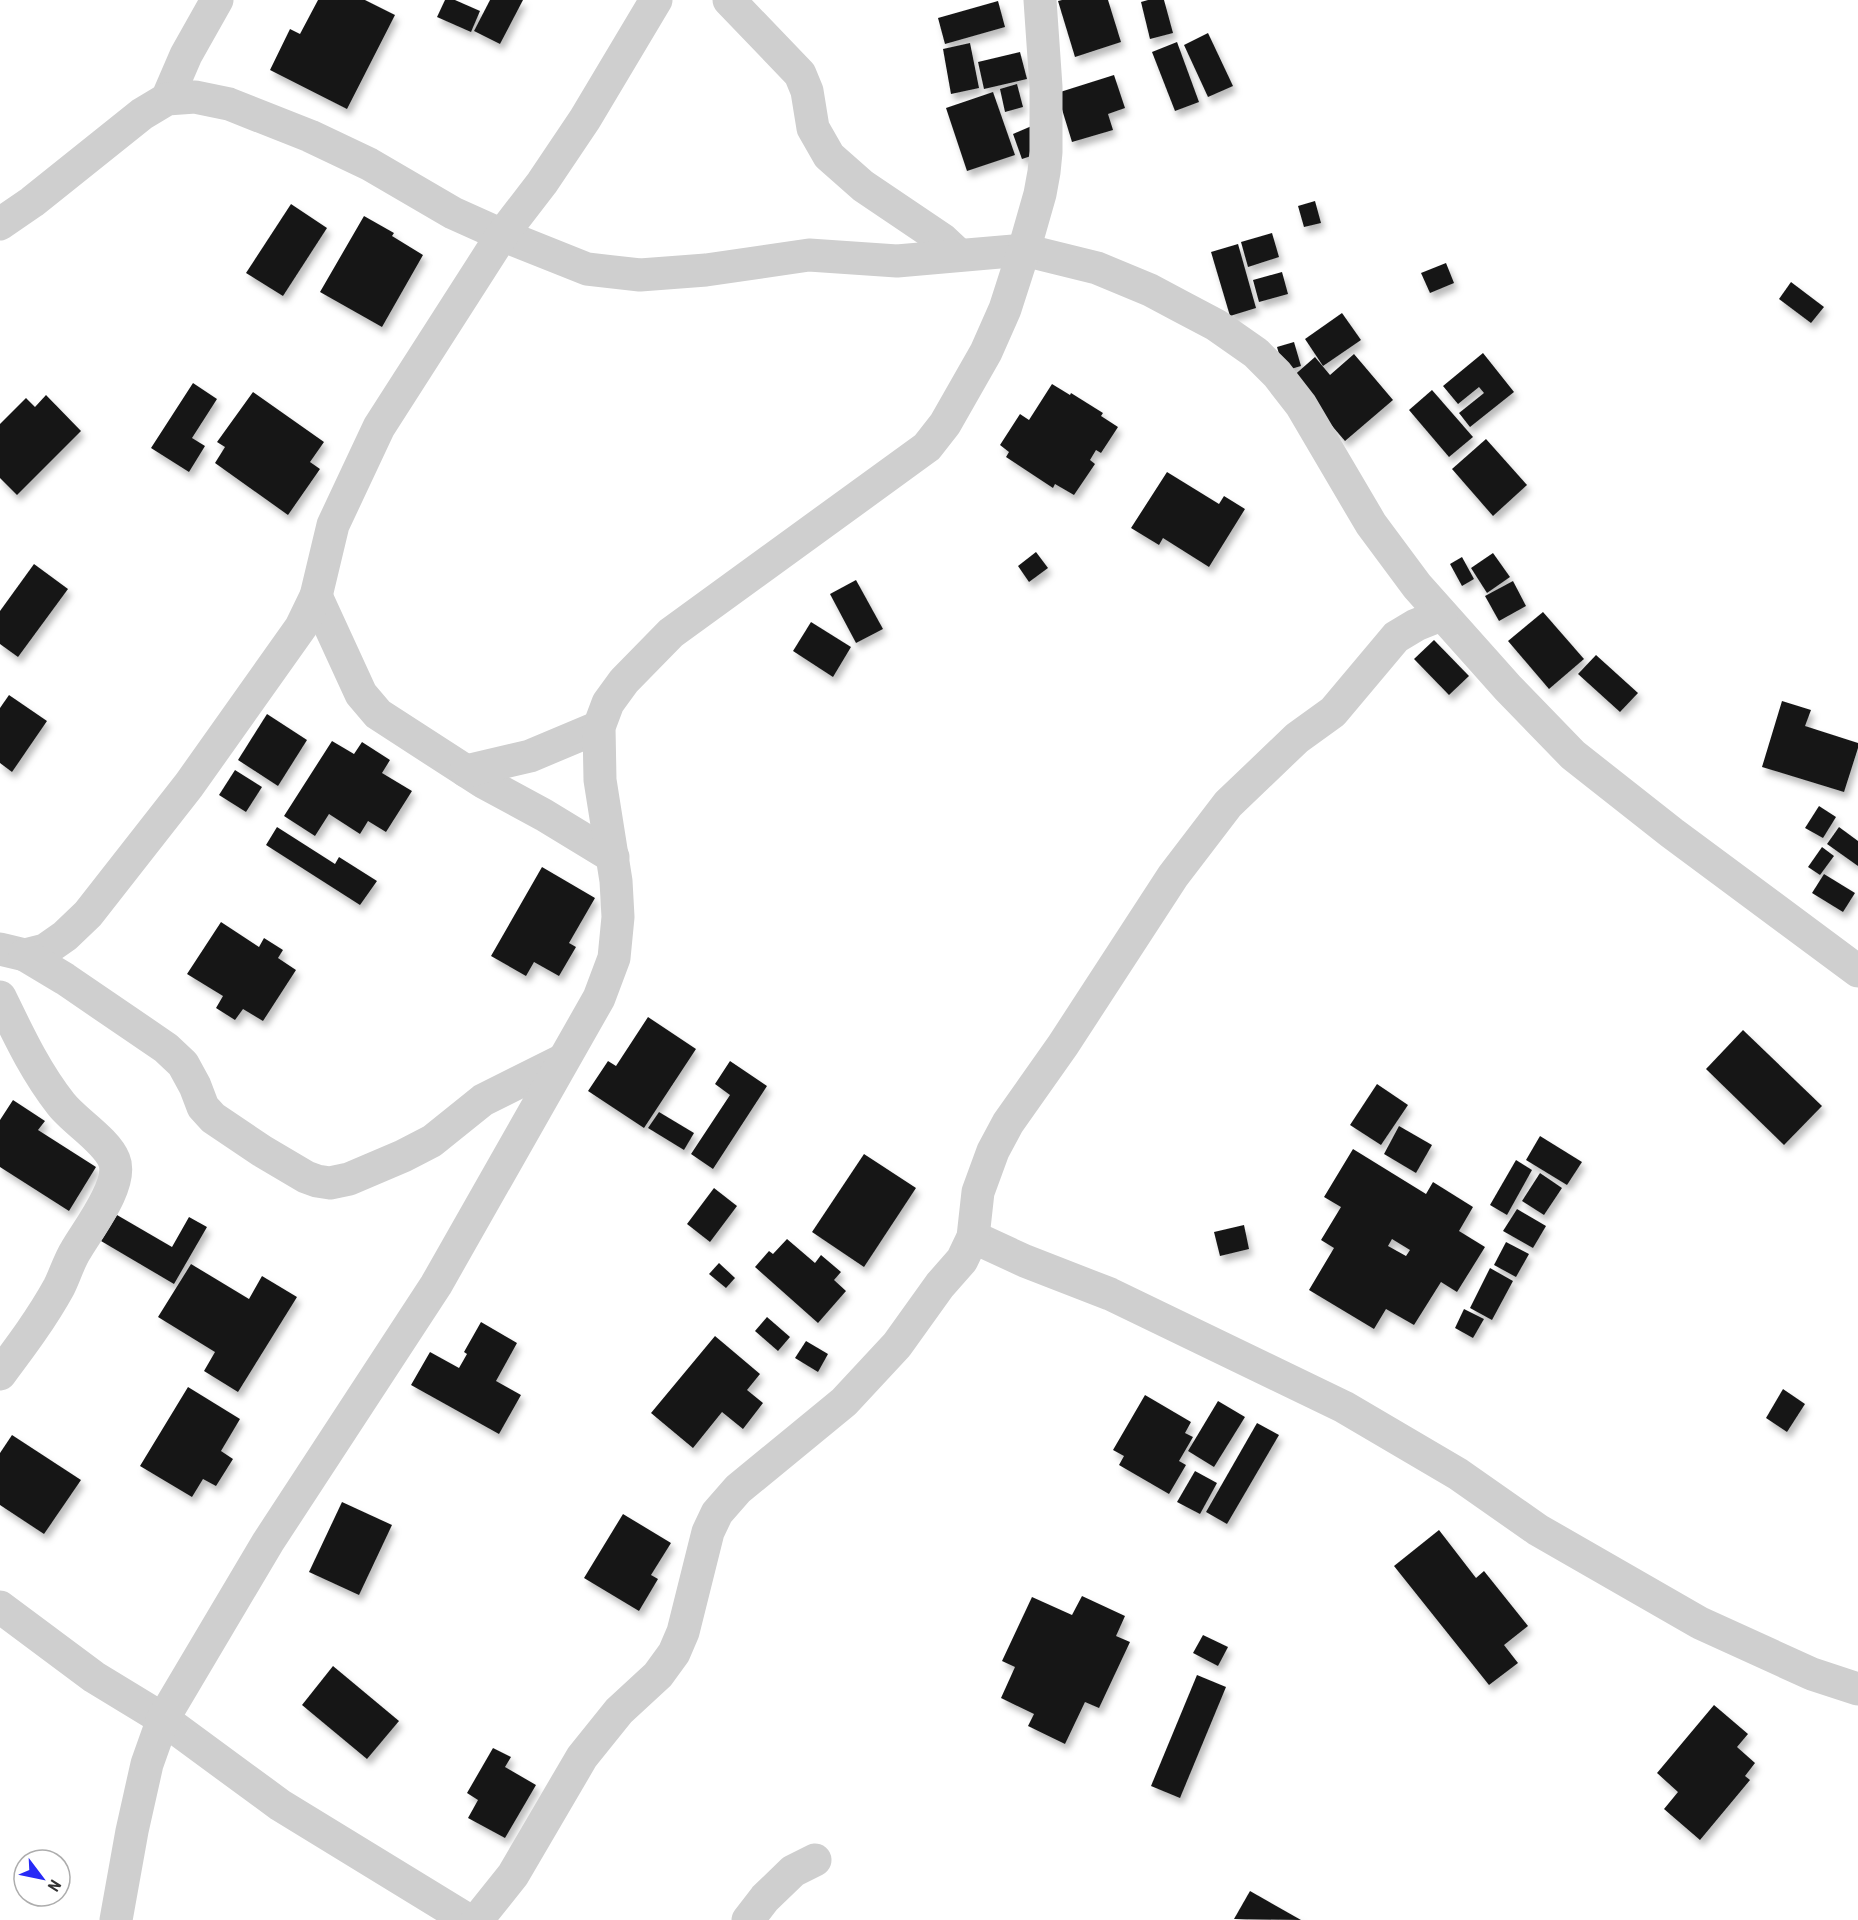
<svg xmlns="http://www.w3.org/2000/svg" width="1858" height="1920" font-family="'Roboto Condensed',sans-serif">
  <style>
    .building { fill: #191919; fill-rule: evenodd; filter: url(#shadow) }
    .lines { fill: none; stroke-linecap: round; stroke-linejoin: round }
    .minor { stroke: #cfcfcf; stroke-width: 33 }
  </style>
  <defs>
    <filter id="shadow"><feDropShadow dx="3.5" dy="6" stdDeviation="3" flood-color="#0004"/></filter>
  </defs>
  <rect width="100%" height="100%" fill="#fff"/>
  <g class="building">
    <path d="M318,0H365L395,15L347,109L270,70L290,29L300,34Z"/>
    <path d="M445,0H455L480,11L471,32L437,17Z"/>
    <path d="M490,0H523L500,44L474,31Z"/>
    <path d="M1062,0H1108L1121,42L1075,57L1058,1Z"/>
    <path d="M1148,0H1164L1173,33L1150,39L1141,2Z"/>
    <path d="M998,1L1005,27L945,44L938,18Z"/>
    <path d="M1208,33L1233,86L1208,97L1184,45Z"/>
    <path d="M1177,42L1199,102L1175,111L1152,52Z"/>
    <path d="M970,43L979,88L951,94L943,49Z"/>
    <path d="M1020,52L1027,79L984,89L978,62Z"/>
    <path d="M1114,75L1125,108L1108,114L1113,130L1072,142L1057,93Z"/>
    <path d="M1017,84L1023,107L1005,112L1000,89Z"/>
    <path d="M993,92L1015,155L967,171L946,108Z"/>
    <path d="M1034,125L1043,152L1022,159L1013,134Z"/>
    <path d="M1315,201L1321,223L1304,227L1298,206Z"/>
    <path d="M291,204L327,228L283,296L246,273Z"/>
    <path d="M364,216L394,233L392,236L423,255L382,327L320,292Z"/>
    <path d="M1272,233L1279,257L1248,267L1241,242Z"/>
    <path d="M1238,244L1256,308L1230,316L1211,252Z"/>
    <path d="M1446,263L1454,283L1430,293L1421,273Z"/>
    <path d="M1282,272L1288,294L1259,302L1253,280Z"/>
    <path d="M1791,282L1824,307L1811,323L1779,299Z"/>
    <path d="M1342,313L1361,340L1323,366L1305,339Z"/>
    <path d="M1294,342L1301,366L1284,371L1277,347Z"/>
    <path d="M1483,353L1514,392L1470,427L1459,413L1484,393L1479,387L1458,404L1443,386Z"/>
    <path d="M1354,354L1393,400L1345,441L1291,378L1315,357L1330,375Z"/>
    <path d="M193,383L217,399L192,438L205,446L189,472L151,448Z"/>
    <path d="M1052,384L1070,395L1071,393L1103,413L1101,416L1118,427L1101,453L1096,450L1090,460L1095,464L1074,495L1055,484L1053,488L1006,457L1009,452L1000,445L1020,414L1029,420Z"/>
    <path d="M1432,390L1473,437L1449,457L1409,410Z"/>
    <path d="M253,392L324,442L310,462L320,469L288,515L215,463L225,447L217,442Z"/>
    <path d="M46,395L81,431L17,495L0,478V424L26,398L35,407Z"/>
    <path d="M1486,439L1527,485L1493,516L1452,469Z"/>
    <path d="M1167,472L1219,504L1224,496L1245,509L1209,567L1163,538L1159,545L1131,528Z"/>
    <path d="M1036,552L1048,568L1029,582L1018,566Z"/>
    <path d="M1493,553L1510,577L1487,593L1471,568Z"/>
    <path d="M1462,557L1474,579L1462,586L1450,564Z"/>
    <path d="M34,564L68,589L18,657L0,644V611Z"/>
    <path d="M856,580L883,629L856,643L830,594Z"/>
    <path d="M1513,581L1526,606L1499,621L1485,596Z"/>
    <path d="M1543,612L1584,659L1549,689L1508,641Z"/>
    <path d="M811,622L851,647L833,677L793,651Z"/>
    <path d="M1434,640L1469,676L1449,695L1414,659Z"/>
    <path d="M1596,655L1638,693L1620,712L1578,674Z"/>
    <path d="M9,695L47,721L12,772L0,763V708Z"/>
    <path d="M1782,701L1811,710L1805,726L1858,743V748L1844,792L1762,767Z"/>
    <path d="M267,714L307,740L278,786L238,760Z"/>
    <path d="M332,741L354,754L362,742L390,760L382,773L412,791L386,832L368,821L360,834L329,814L315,836L284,816Z"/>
    <path d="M235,770L262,787L246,812L219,795Z"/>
    <path d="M1819,806L1836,817L1823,838L1805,828Z"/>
    <path d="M277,827L335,864L339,857L377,881L360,905L266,845Z"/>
    <path d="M1839,827L1858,841V866L1827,844Z"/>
    <path d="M1822,847L1834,856L1820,875L1808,867Z"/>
    <path d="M542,867L595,898L569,943L576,947L559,976L534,962L526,976L491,956Z"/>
    <path d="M1824,874L1855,893L1843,912L1812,893Z"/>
    <path d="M221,922L259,947L264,938L283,950L278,958L296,970L263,1021L243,1009L235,1020L216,1008L223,996L187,974Z"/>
    <path d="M648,1017L696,1049L644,1128L588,1091L608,1061L616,1066Z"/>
    <path d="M1743,1030L1822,1106L1784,1145L1706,1069Z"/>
    <path d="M730,1061L767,1086L713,1169L691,1154L730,1095L715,1084Z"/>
    <path d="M1377,1084L1408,1105L1381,1145L1350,1125Z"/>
    <path d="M13,1100L45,1121L38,1130L96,1167L69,1211L0,1167V1120Z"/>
    <path d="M659,1112L694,1133L684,1150L648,1128Z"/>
    <path d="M1399,1126L1432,1145L1416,1173L1384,1154Z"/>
    <path d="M1540,1136L1582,1162L1567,1185L1526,1160Z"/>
    <path d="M1353,1149L1426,1194L1433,1182L1473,1207L1459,1231L1485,1247L1457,1292L1441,1282L1414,1325L1386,1309L1374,1329L1309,1290L1334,1248L1321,1240L1341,1207L1324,1197ZM1392,1239L1410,1250L1406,1256L1388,1246Z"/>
    <path d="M864,1154L916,1188L864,1267L812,1232Z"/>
    <path d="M1516,1160L1532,1170L1507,1215L1490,1205Z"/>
    <path d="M1540,1173L1562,1188L1544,1215L1522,1201Z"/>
    <path d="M714,1188L737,1206L710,1242L687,1224Z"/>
    <path d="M1517,1209L1546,1226L1533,1248L1503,1231Z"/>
    <path d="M117,1215L172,1247L189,1217L207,1227L174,1284L101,1241Z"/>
    <path d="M1244,1225L1249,1249L1220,1256L1214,1232Z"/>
    <path d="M787,1239L815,1263L821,1255L841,1272L834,1280L846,1291L818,1323L755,1267L769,1251L773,1254Z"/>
    <path d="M1506,1242L1529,1254L1516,1277L1494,1265Z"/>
    <path d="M719,1263L735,1278L726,1288L709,1274Z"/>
    <path d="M191,1264L249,1299L262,1276L297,1297L238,1392L204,1371L215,1352L158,1317Z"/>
    <path d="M1490,1268L1513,1281L1492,1320L1470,1308Z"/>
    <path d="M1464,1309L1484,1319L1473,1338L1455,1328Z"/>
    <path d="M767,1317L790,1337L778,1351L755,1331Z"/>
    <path d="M481,1322L517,1343L496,1381L521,1395L499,1434L411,1385L430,1352L459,1368L467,1354L464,1352Z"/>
    <path d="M715,1336L760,1374L747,1390L763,1403L743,1429L722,1412L693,1448L651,1413Z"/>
    <path d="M806,1341L828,1354L818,1372L795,1358Z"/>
    <path d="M188,1387L240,1419L221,1451L233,1459L216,1486L203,1479L192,1497L140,1466Z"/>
    <path d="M1783,1389L1805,1404L1787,1432L1766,1418Z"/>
    <path d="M1145,1395L1191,1422L1185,1433L1193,1437L1179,1461L1186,1465L1169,1494L1119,1465L1124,1456L1113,1450Z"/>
    <path d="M1218,1401L1245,1417L1214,1467L1188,1451Z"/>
    <path d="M1257,1423L1279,1435L1227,1524L1206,1512Z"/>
    <path d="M12,1435L81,1480L44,1534L0,1505V1453Z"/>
    <path d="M1195,1471L1217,1483L1200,1514L1177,1502Z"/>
    <path d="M342,1502L392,1525L359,1595L309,1572Z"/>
    <path d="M623,1514L671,1543L651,1575L658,1579L639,1611L584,1578Z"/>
    <path d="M1439,1530L1476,1578L1484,1571L1528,1626L1504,1645L1518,1663L1489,1685L1394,1566Z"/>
    <path d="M1082,1596L1125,1616L1116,1636L1130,1642L1099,1708L1085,1702L1065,1744L1028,1726L1034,1714L1001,1698L1015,1667L1002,1661L1032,1597L1072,1615Z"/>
    <path d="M1203,1635L1228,1647L1218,1666L1193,1653Z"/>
    <path d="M333,1666L399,1721L367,1759L302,1705Z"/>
    <path d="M1197,1675L1226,1687L1180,1798L1151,1786Z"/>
    <path d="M1714,1705L1748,1734L1737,1747L1755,1763L1745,1776L1750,1780L1700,1840L1664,1809L1678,1792L1657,1773Z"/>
    <path d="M493,1748L511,1757L505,1767L536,1785L505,1838L468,1818L478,1800L467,1793Z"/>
    <path d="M1250,1891L1301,1920L1234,1919Z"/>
  </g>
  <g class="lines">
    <g class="minor">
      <path d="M729,0L800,74L807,91L813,128L829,156L863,186L943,240L958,254"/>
      <path d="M167,99L186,55L217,0"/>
      <path d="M0,224L32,202L142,114L167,99L195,97L229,104L310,136L369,164L453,213L502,235L587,269L640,275L706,270L809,255L897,261L1024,250L1097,268L1150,290L1180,306L1216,325L1256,353L1277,374L1301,405L1371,524L1417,586L1508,688L1573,755L1672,833L1858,971"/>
      <path d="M316,596L361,694L378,714L483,782L544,815L613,857"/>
      <path d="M466,771L530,756L599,727"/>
      <path d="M0,949L25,955L45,950L65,936L88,914L189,785L301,627L316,596L333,525L379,427L502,235L542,183L585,119L656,0"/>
      <path d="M25,955L65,979L166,1048L183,1064L195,1086L203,1107L213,1118L262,1151L306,1177L317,1181L330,1183L349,1179L403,1156L432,1141L483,1100L563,1060"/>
      <path d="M0,997C18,1034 35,1071 61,1104C74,1121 106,1140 114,1160C124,1184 88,1229 76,1250C69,1261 65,1275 59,1287C42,1318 21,1346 0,1374"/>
      <path d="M973,1237L1025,1261L1110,1294L1344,1407L1458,1474L1538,1530L1700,1623L1812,1674L1858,1689"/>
      <path d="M0,1607L94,1677L163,1719L280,1805L468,1920"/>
      <path d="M116,1920L132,1831L147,1764L163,1719L268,1542L436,1285L599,998L614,958L618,917L616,881L600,780L599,727L608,703L624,681L671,633L927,447L945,424L986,352L1005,309L1024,250L1040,194L1044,172L1046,152V87L1040,0"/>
      <path d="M477,1920L513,1875L582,1757L619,1711L658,1675L674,1653L683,1632L708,1532L717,1513L738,1489L844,1402L897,1345L940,1285L962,1260L973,1237L978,1192L993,1151L1008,1123L1063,1045L1173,876L1228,804L1297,738L1333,712L1396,637L1416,625L1441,615"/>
      <path d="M748,1920L765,1898L793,1871L815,1860"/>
    </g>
  </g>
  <g transform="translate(42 1878) rotate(122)"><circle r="28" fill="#ffffff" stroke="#adadad" stroke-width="1.5"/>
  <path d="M0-4.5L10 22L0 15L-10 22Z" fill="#272af6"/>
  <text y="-9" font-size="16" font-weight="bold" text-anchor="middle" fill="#323232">N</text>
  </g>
</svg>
